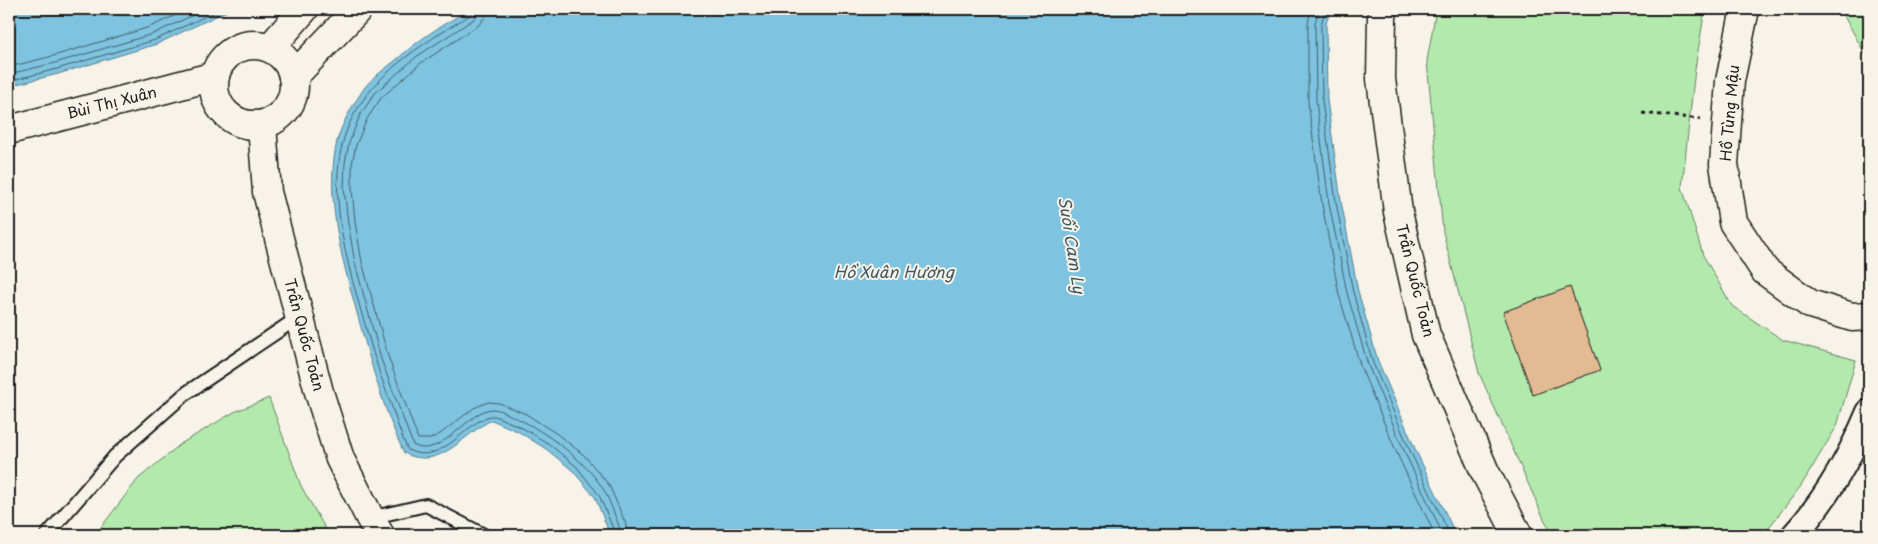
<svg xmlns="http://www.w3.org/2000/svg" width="1878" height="544" font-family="'Playpen Sans',sans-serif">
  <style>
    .green { fill: #b2e9ac; stroke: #678264 }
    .water { fill: #7ec3df; stroke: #578091 }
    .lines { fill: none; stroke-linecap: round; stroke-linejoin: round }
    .shore { stroke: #435f6a; stroke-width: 1 }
    .building { fill: #e3bb93; stroke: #1c1c1c }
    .lane-casing { stroke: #1c1c1c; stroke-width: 16 }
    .street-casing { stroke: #1c1c1c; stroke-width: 28 }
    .secondary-casing { stroke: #1c1c1c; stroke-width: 31 }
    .path { stroke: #1c1c1c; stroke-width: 3; stroke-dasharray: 4 4; stroke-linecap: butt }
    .lane { stroke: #f7f3e8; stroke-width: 12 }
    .street { stroke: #f7f3e8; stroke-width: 24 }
    .secondary { stroke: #f7f3e8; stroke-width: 28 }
    .labels { text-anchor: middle; stroke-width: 4; stroke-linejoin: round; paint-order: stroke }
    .street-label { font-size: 15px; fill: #1c1c1c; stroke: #f7f3e8 }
    .water-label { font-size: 16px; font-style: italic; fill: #3e5660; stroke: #f7f3e8 }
  </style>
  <rect width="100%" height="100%" fill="#f7f3e8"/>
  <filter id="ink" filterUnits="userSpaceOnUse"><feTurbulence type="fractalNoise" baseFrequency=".02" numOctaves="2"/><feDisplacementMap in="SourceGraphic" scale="10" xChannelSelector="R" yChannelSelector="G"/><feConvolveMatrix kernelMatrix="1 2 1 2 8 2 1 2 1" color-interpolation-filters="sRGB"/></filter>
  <g filter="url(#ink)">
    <g class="green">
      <path d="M1436,9H1705L1695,69L1682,187L1703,255L1732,306L1783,340L1856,360L1837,426L1801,486L1763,535H1553L1544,519L1479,373L1443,232L1427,61Z"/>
      <path d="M1840,9H1869V61Z"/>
      <path d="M269,398L301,486L329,535H95L138,479L182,443L234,412Z"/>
    </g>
    <g class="water">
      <path d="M9,9H231L157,44L58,74L9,86Z"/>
      <path d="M472,9H1331L1326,24L1327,100L1341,201L1358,291L1378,361L1416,451L1456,535H610L595,497L572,470L546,449L519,432L492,420C463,433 441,472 404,453C383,409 370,360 357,313C342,259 324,197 337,141C342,122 354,103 365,87C373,77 386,68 396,60C418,40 445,22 472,9Z"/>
    </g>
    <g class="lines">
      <g class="shore">
        <path d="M472,9L470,15C429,40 381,68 356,111C317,176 349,268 368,335C375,360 383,383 392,407C397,422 401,436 408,450C444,469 471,413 495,416L521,427L549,444L576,466L599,495L612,526L614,535"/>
        <path d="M479,9L478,14L474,19L416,57L375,93L360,115L349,143L345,163L344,188L348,223L355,263L381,359L413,445C441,461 470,408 493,409C500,409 508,414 514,417C544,430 589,463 605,492C609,499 611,506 614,513C617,521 620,527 620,535"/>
        <path d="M486,9L485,17L479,25L421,63L381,98L367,119L356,145L352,164V188L355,222L362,262L388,356L418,439H430L440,434L474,408L488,402L499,403L526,414L557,434L584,455L609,485L625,522L628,535"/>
        <path d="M1311,9L1308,23V102L1322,204L1339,295L1361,368L1399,458L1435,535"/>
        <path d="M1319,9L1315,23L1316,101L1329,203L1347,293L1368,365L1406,455L1443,535"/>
        <path d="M1326,9L1321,24L1322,101L1336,202L1353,292L1373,363L1411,453L1450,535"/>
        <path d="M9,67L53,56L150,27L189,9"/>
        <path d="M9,74L55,63L153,34L206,9"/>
        <path d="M9,81L57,69L155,40L221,9"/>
      </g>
    </g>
    <path class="building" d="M1570,287L1600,370L1533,395L1503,312Z"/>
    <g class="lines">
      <g class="lane-casing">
        <g id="lane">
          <path d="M370,518L426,505L484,535"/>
          <path d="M47,535L115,456L185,394L299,317"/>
        </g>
      </g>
      <g class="street-casing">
        <path id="street" d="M1794,535C1826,500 1851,455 1869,412"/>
      </g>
      <g class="secondary-casing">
        <g id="secondary">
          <path d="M1384,9L1382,16L1381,79L1398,212L1426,335L1485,472L1518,535"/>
          <path d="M1745,9L1730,81L1724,164L1733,222L1765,271L1810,304L1852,317L1869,316"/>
          <circle cx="254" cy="85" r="40"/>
          <path d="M270,48L304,9"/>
          <path d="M293,77L358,9"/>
          <path d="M262,125L267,192L319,392L340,459L370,518L380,535"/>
          <path d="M9,130L215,76"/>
        </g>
      </g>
      <path class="path" d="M1642,113L1701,119"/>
      <use href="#lane" class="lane"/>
      <use href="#street" class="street"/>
      <use href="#secondary" class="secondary"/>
    </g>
  </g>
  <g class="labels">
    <g class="street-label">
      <text transform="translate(112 103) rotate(-14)" y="5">Bùi Thị Xuân</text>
      <text transform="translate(1730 113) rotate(-85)" y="5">Hồ Tùng Mậu</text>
      <text transform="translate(1415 281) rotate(76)" y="5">Trần Quốc Toản</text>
      <text transform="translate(304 335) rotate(75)" y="5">Trần Quốc Toản</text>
    </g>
    <g class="water-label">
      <text transform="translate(1072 245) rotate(81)" y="6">Suối Cam Ly</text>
      <text x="894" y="278">Hồ Xuân Hương</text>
    </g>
  </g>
  <rect width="1878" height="544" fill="none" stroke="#f7f3e8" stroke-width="30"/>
  <rect x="15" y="15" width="1848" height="514" fill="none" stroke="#1c1c1c" stroke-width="2" filter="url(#ink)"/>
</svg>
